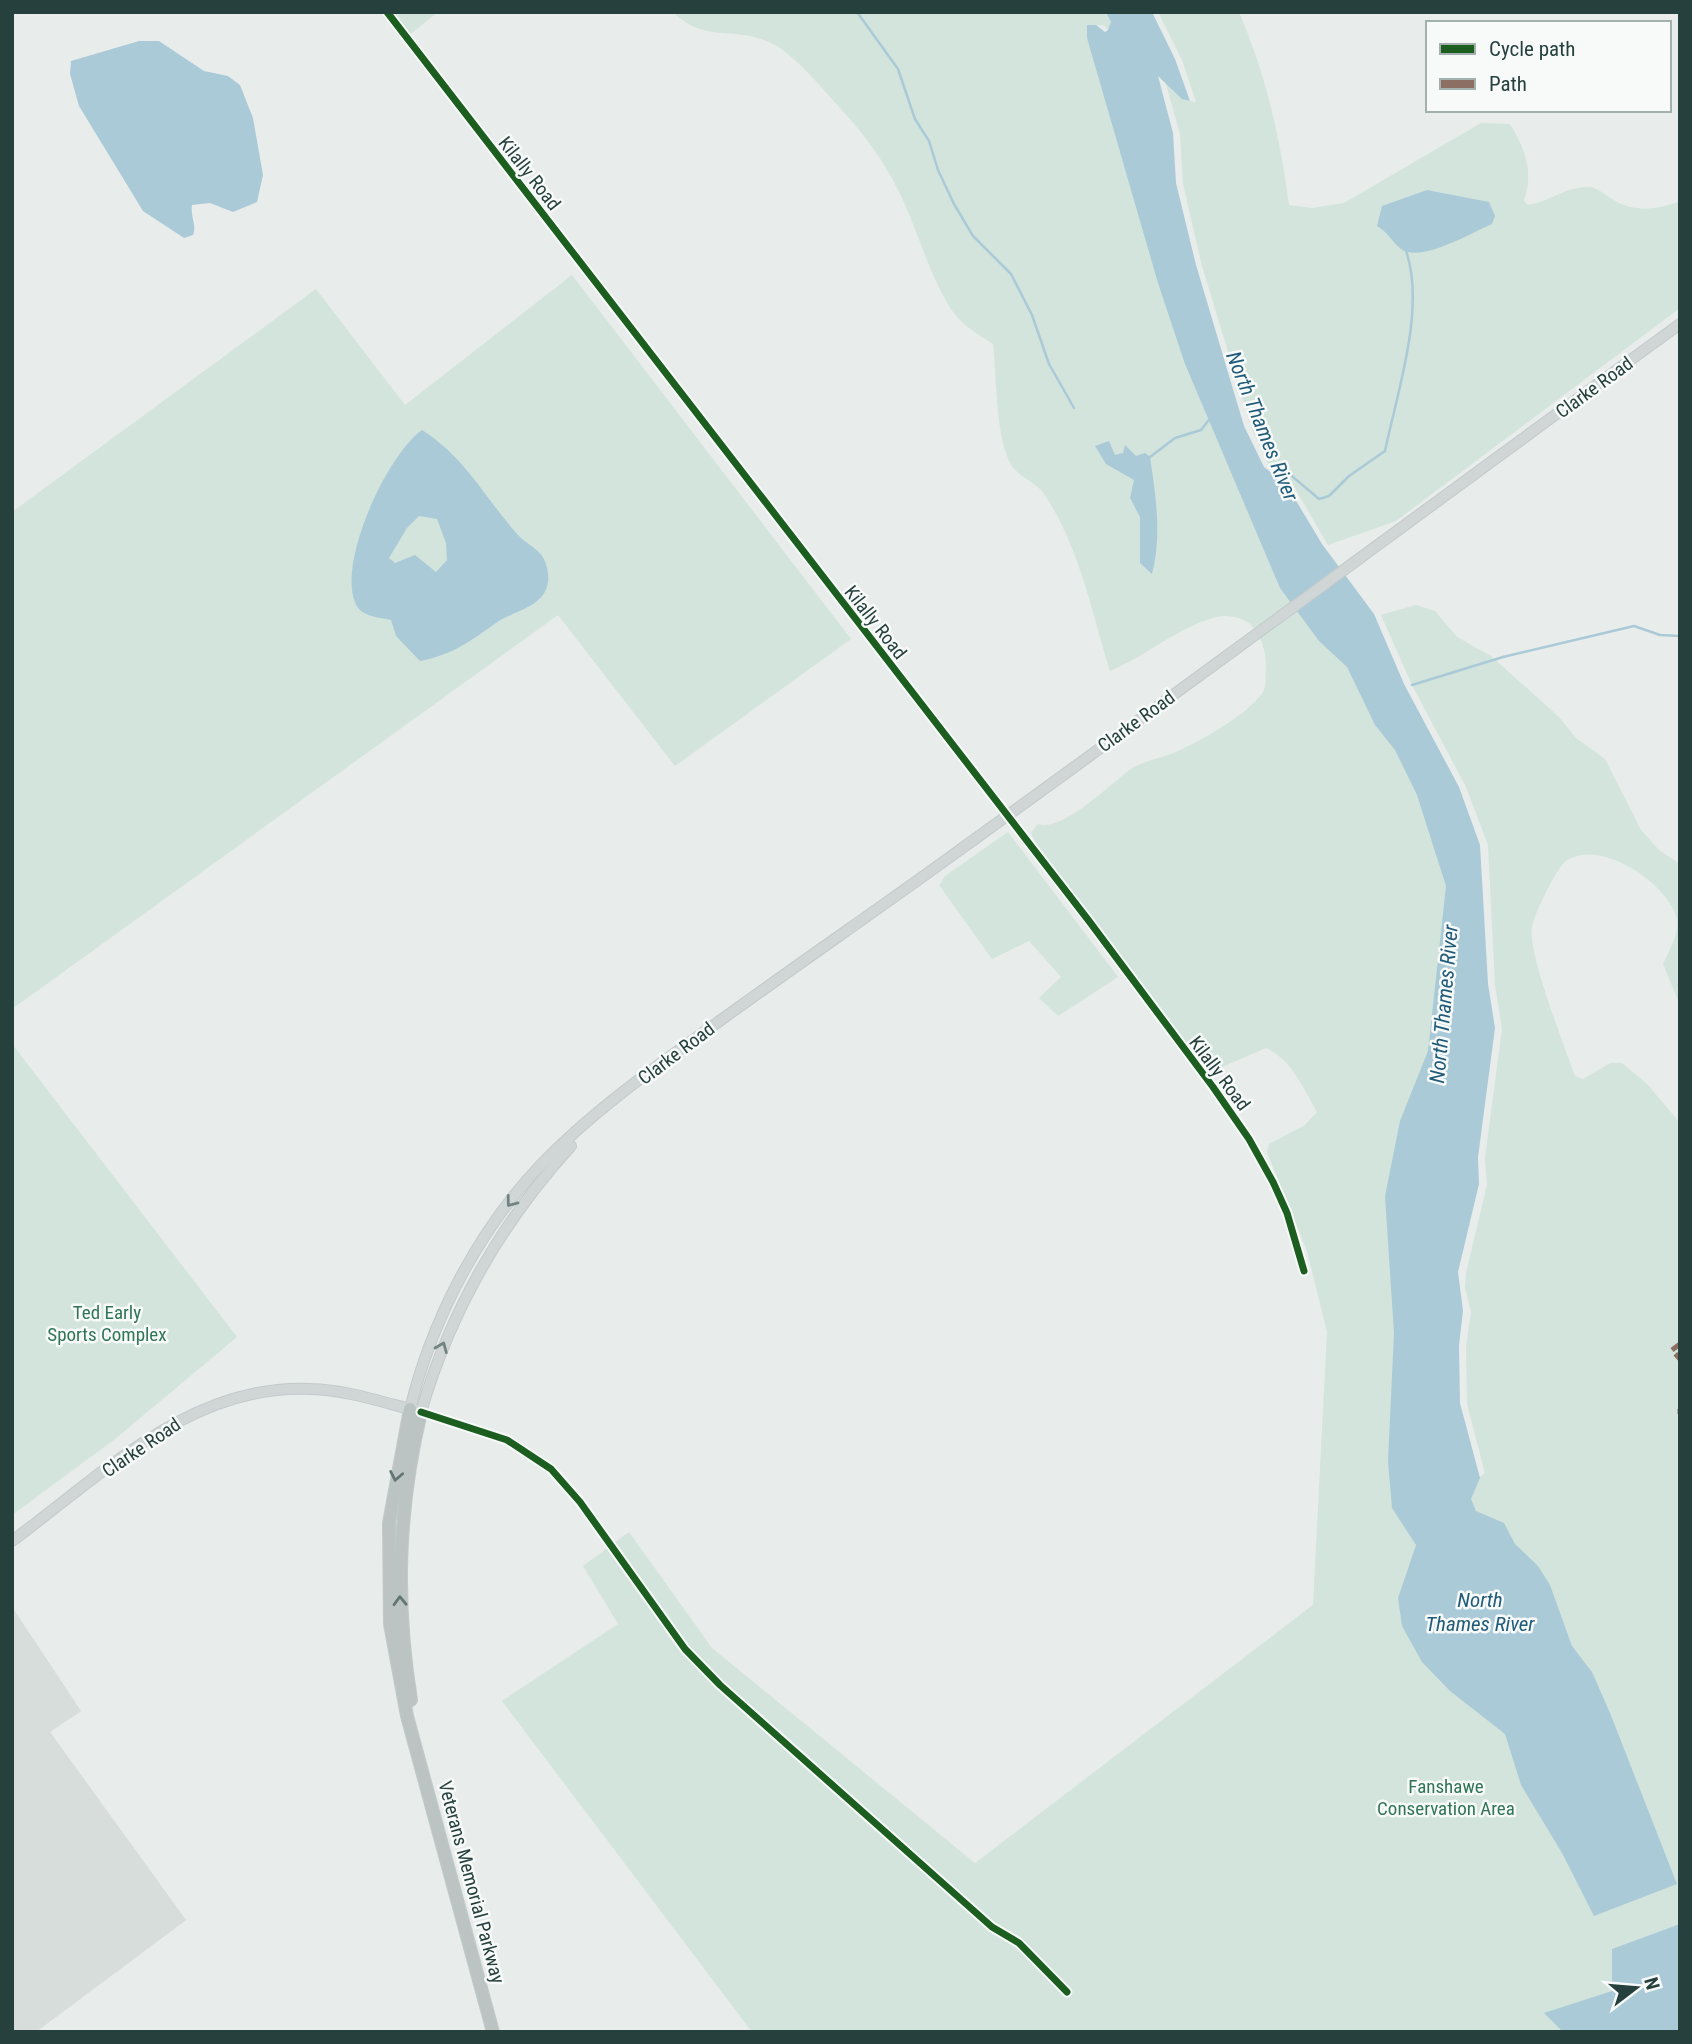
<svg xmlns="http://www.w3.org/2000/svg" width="1692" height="2044" font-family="'Roboto Condensed',sans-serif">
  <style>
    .built { fill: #d6dddb }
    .green { fill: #d2e4db }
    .water { fill: #abcad8; fill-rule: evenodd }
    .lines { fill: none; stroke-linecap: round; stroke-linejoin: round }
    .stream { stroke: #abcad8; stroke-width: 2.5 }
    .minor-casing { stroke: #c5c9c8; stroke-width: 10 }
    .major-casing { stroke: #c3caca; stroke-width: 12 }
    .highway-casing { stroke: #c3caca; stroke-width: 14 }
    .minor { stroke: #fcfcfc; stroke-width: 9 }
    .major { stroke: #d0d6d6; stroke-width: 10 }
    .highway { stroke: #bcc4c3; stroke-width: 12 }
    .quiet { stroke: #8d6e63; stroke-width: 5; stroke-dasharray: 10 5; stroke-linecap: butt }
    .cycleway-casing { stroke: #f7faf9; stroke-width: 11 }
    .cycleway { stroke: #1b5e20; stroke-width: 7 }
    .oneway { stroke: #728482 }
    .oneway2 { stroke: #617573 }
    .labels { text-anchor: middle; stroke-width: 5; stroke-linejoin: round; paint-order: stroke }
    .street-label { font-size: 19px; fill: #25403d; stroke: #f7faf9 }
    .park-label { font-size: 19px; fill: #317557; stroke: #f7faf9 }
    .water-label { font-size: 21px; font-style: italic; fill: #215b7a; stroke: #f7faf9 }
  </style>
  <rect width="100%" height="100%" fill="#e8eceb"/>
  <path class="built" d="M12,1607L81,1711L50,1732L186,1920L36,2032H12Z"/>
  <g class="green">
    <path d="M392,12H438L408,36Z"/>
    <path d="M673,12H1111V33L1103,25L1093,26L1162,284L1352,669L1421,796L1451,887L1410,1530L1485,1473L1467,1404L1466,1346L1471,1312L1465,1288L1466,1273L1487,1185L1485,1158L1502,1029L1495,985L1488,845L1466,787L1412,685L1381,615L1416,605L1435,611L1457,637L1491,656L1559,717L1576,738L1605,759L1641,830L1659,850L1680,864V1005L1663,964C1670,949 1682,930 1675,913C1663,881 1599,838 1566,861C1556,868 1534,915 1532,927C1527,951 1565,1048 1575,1076L1583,1079L1610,1063H1622L1647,1084L1680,1123V2032H752L502,1701L618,1624L583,1566L629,1532L712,1648L975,1863L1313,1605L1327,1332L1307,1251L1267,1152L1269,1144L1305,1125L1317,1112C1304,1089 1291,1059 1266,1048L1217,1069L1202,1071L1141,982L1129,970L1037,845L1031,833L1038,824C1062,833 1111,783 1131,769C1143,761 1158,759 1171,754C1196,744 1248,715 1263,692C1267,686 1265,674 1266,666C1266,652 1262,638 1253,627C1243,616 1226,614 1213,618C1175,629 1146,656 1110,671C1092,613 1079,545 1044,494C1037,483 1020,478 1012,466C995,439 997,376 993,344C983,337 972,331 963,323C935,298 917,225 898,190C883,159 863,133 840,108C823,89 793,53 771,43C734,25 705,44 673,12Z"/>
    <path d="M1158,12H1239C1266,75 1280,137 1289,205L1312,208L1344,203L1481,123L1510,124C1525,148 1534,173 1524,200L1527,205C1551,202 1561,188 1588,187C1597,187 1605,195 1612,199C1634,213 1657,210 1680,201V308L1396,521L1328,545L1293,485L1270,468L1251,427L1202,266L1183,184L1180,134L1164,77L1188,101L1196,102L1182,60Z"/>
    <path d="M572,275L851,639L675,766L558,615L12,1009V512L316,289L405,405Z"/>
    <path d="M1008,832L1118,977L1058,1016L1039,998L1061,977L1029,941L992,959L939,885L945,876Z"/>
    <path d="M12,1044L237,1337L115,1439L12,1515Z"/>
  </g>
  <g class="water">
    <path d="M1106,12H1152L1175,59L1190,101L1182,99L1158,76L1173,133L1176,183L1196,265L1244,426L1264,467L1286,484L1322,544L1374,614L1404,684L1459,787L1480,845L1488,984L1495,1028L1478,1157L1479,1184L1458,1272L1463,1311L1459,1345L1460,1403L1480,1478L1471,1499L1476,1511L1504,1523L1515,1544L1538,1566L1550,1585L1572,1646L1592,1672L1610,1713L1677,1884L1594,1916L1562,1853L1521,1785L1505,1734L1450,1691L1422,1662L1402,1626L1398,1598L1416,1545L1392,1508L1388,1461L1394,1333L1385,1196L1400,1121L1428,1051L1446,886L1417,795L1395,750L1375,725L1347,667L1319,641L1280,588L1185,364L1158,283L1087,38V25H1096L1105,32L1108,30L1111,22Z"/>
    <path d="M139,41H159L204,71L228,76L240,85L253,118L263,175L257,202L233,212L210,203L192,205C190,216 197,225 193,235L184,238L143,211L79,106L70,74L71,61Z"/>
    <path d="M1427,190L1489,202L1495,216L1492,224C1471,233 1421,263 1401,249C1392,242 1388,232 1377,226L1382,206Z"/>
    <path d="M422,430C465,457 485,498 518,535C525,543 537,548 542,556C547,563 549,574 548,582C544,608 514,610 496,623C469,642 454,654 420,661L396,636L391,620C378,617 360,617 355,602C338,561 387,455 422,430ZM419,516L437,519L446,543L447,560L436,572L415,555L395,563L389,558L407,528Z"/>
    <path d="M1109,441L1115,455L1123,453L1125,445L1136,456L1145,453L1150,457C1156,497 1162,535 1152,574L1140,563V517L1130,498L1134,480L1106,464L1095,446Z"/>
    <path d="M1680,1924V2032H1563L1544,2013L1612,1991V1949Z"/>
  </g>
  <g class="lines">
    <g class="stream">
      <path d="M857,12L898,69L915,119L929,141L938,170L954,204L973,236L1011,274L1032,315L1049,364L1074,408"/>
      <path d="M1150,457L1175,438L1201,430L1212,416"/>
      <path d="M1276,471H1286L1319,499L1329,496L1349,476L1385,451C1397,393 1426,308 1406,251"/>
      <path d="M1412,685L1503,657L1634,626L1660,635L1680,636"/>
    </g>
    <g class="minor-casing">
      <g id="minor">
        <path d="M387,12L1089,921L1213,1087L1249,1139L1273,1182L1287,1213L1304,1271"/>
        <path d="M421,1412L507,1440L551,1469L580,1502L685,1649L720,1685L992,1927L1019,1943L1067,1992"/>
      </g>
    </g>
    <g class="major-casing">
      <g id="major">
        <path d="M410,1409C431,1323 475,1236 536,1170C588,1114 659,1064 721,1020C797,965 874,912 950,857C1195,681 1436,501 1680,324"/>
        <path d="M12,1541C102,1475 191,1383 311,1389C348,1390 385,1403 421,1412C450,1312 501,1223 571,1146"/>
      </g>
    </g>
    <g class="highway-casing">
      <g id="highway">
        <path d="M410,1409L389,1523L390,1624L407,1716L493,2032"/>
        <path d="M411,1700C395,1601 398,1509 421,1412"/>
      </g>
    </g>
    <use href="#minor" class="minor"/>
    <use href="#major" class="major"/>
    <use href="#highway" class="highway"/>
    <g class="quiet">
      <path d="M1680,1344L1672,1350L1680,1359"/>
      <path d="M1680,1409V1414"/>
    </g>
    <g class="cycleway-casing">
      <g id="cycleway">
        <path d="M387,12L1089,921L1213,1087L1249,1139L1273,1182L1287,1213L1304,1271"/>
        <path d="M421,1412L507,1440L551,1469L580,1502L685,1649L720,1685L992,1927L1019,1943L1067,1992"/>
      </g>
    </g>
    <use href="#cycleway" class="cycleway"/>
  </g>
  <defs><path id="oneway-chevron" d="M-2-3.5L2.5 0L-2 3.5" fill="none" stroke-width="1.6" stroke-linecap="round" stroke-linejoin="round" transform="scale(1.75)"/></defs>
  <g class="oneway">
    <use href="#oneway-chevron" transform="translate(511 1202) rotate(127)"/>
    <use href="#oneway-chevron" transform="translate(442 1347) rotate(-68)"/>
  </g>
  <g class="oneway2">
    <use href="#oneway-chevron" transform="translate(396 1476) rotate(101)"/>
    <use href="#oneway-chevron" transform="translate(400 1601) rotate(-92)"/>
  </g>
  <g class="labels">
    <g class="street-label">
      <text transform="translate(530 173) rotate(52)" y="7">Kilally Road</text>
      <text transform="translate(1594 387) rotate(-36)" y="7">Clarke Road</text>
      <text transform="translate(876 622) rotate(52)" y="7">Kilally Road</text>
      <text transform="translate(1136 721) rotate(-36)" y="7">Clarke Road</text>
      <text transform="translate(676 1053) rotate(-37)" y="7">Clarke Road</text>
      <text transform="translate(1220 1073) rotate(53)" y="7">Kilally Road</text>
      <text transform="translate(141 1447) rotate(-34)" y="7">Clarke Road</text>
      <text transform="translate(472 1882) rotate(75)" y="7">Veterans Memorial Parkway</text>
    </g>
    <g class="park-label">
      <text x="107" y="1319">Ted Early<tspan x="107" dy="22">Sports Complex</tspan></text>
      <text x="1446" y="1793">Fanshawe<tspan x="1446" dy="22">Conservation Area</tspan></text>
    </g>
    <g class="water-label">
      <text transform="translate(1262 426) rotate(68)" y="7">North Thames River</text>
      <text transform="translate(1444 1004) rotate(-85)" y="7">North Thames River</text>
      <text x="1480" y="1607">North<tspan x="1480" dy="24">Thames River</tspan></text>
    </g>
  </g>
  <rect width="1692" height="2044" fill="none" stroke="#25403d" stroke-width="28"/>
  <rect x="1426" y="21" width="245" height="91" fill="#f7faf9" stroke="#a3b0ae" stroke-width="2"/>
  <rect x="1440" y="44" width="35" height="10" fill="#1b5e20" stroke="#a3b0ae" stroke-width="2"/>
  <text x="1489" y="56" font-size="21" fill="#25403d">Cycle path</text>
  <rect x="1440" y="79" width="35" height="10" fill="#8d6e63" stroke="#a3b0ae" stroke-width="2"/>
  <text x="1489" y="91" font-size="21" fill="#25403d">Path</text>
  <g transform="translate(1636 1988) rotate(74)" stroke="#f7faf9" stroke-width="5" paint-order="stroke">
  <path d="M0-5L12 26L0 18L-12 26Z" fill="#25403d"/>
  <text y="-10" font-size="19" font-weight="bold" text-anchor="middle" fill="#25403d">N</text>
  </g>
</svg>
